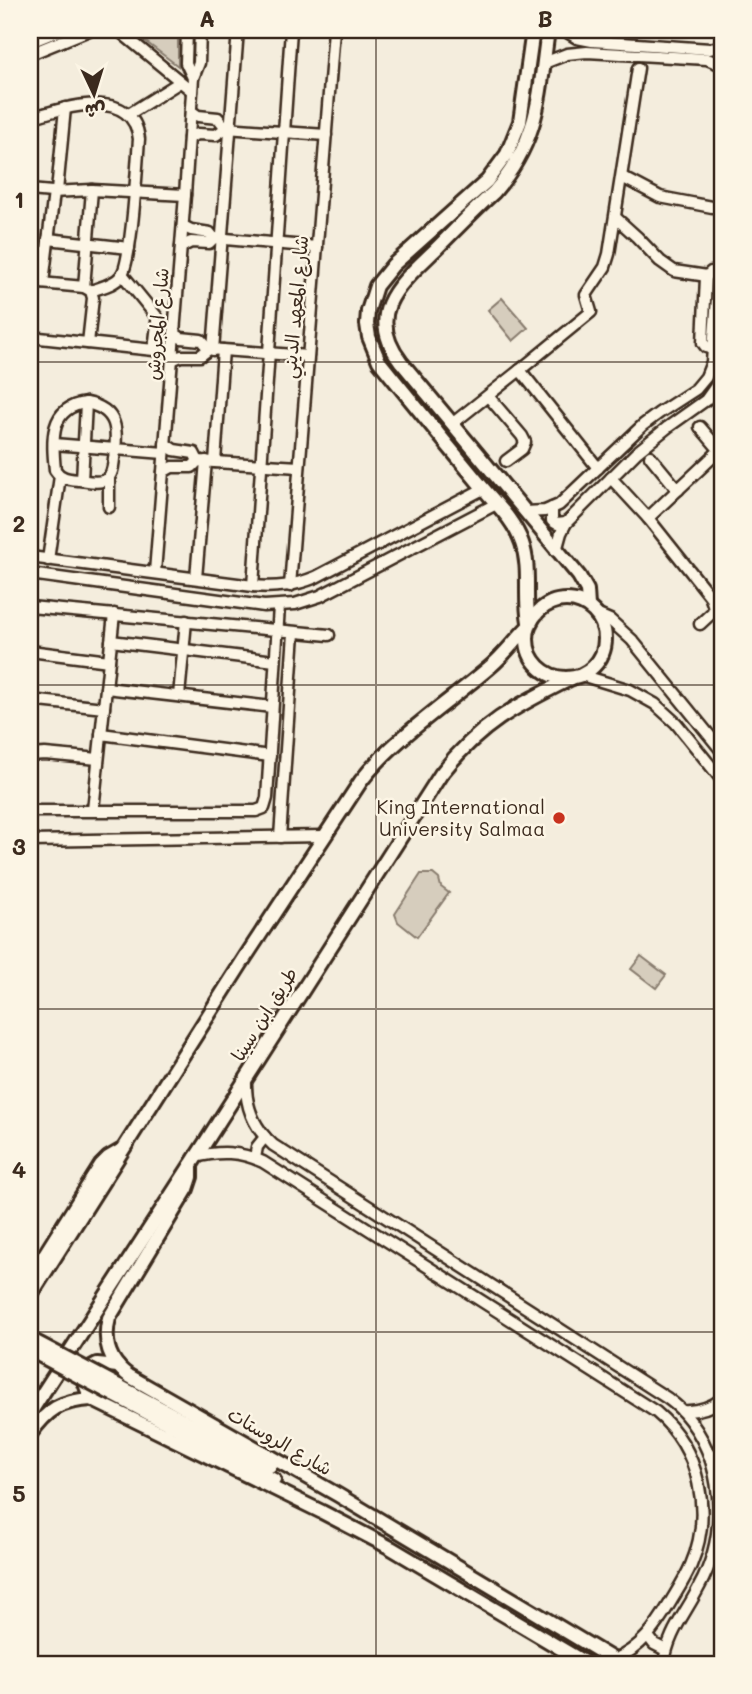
<svg xmlns="http://www.w3.org/2000/svg" width="752" height="1694" font-family="Mali,'Playpen Sans Arabic',sans-serif">
  <style>
    .green { fill: #d6cdbd; stroke: #887c6e; stroke-width: 2 }
    .lines { fill: none; stroke-linecap: round; stroke-linejoin: round }
    .minor-casing { stroke: #3b2a1e; stroke-width: 15 }
    .major-casing { stroke: #3b2a1e; stroke-width: 18 }
    .minor { stroke: #fcf5e5; stroke-width: 10 }
    .major { stroke: #fcf5e5; stroke-width: 12 }
    .major-bridge-casing { stroke: #3b2a1e; stroke-width: 18; stroke-linecap: butt }
    .major-bridge { stroke: #fcf5e5; stroke-width: 12 }
    .grid { fill: none; stroke: #3b2a1e; stroke-width: 2; stroke-opacity: 0.55 }
    .poi-dot { fill: #c8321e; stroke: #fcf5e5; stroke-width: 2.5 }
    .labels { text-anchor: middle; stroke-width: 5; stroke-linejoin: round; paint-order: stroke }
    .street-label { font-size: 19px; fill: #3b2a1e; stroke: #fcf5e5 }
    .poi-label { font-size: 19px; fill: #3b2a1e; stroke: #fcf5e5; text-anchor: end }
    .neatline { fill: none; stroke: #3b2a1e; stroke-width: 2.5 }
    .grid-label { font-size: 23px; text-anchor: middle; font-weight: bold; fill: #3b2a1e }
  </style>
  <rect width="100%" height="100%" fill="#f4eddd"/>
  <filter id="ink" filterUnits="userSpaceOnUse"><feTurbulence type="fractalNoise" baseFrequency=".0143" numOctaves="2"/><feDisplacementMap in="SourceGraphic" scale="14" xChannelSelector="R" yChannelSelector="G"/><feConvolveMatrix kernelMatrix="1 2 1 2 8 2 1 2 1" color-interpolation-filters="sRGB"/></filter>
  <g filter="url(#ink)">
    <g class="green">
      <path d="M130,30H178V66Z"/>
      <path d="M502,298L528,328L513,341L488,310Z"/>
      <path d="M421,874H433L439,879L441,887L449,893L417,937L398,922L395,914Z"/>
      <path d="M641,956L666,975L656,988L631,969Z"/>
    </g>
    <g class="lines">
      <g class="minor-casing">
        <g id="minor">
          <path d="M118,30L192,91"/>
          <path d="M187,30L186,63L193,78"/>
          <path d="M564,30L577,38L592,41L710,49L722,46"/>
          <path d="M30,42L60,30"/>
          <path d="M30,54L89,30"/>
          <path d="M544,63L567,54L587,52L707,59L722,65"/>
          <path d="M191,111L198,116L218,118L226,128"/>
          <path d="M129,114L180,82"/>
          <path d="M30,118C63,108 133,85 139,139C137,163 132,262 121,276C114,285 101,287 91,291"/>
          <path d="M189,138L198,134L216,135L226,128L326,135"/>
          <path d="M622,177L660,197L712,207"/>
          <path d="M30,190L52,192L92,190L185,195"/>
          <path d="M57,191L65,108"/>
          <path d="M616,218L637,237L660,261L674,271L707,276"/>
          <path d="M183,226L191,230L210,233L214,238"/>
          <path d="M48,239L129,248"/>
          <path d="M181,247L191,242L209,243L214,238L317,247"/>
          <path d="M711,272L706,277L703,343L706,347L713,348"/>
          <path d="M122,274L157,317V324L154,350"/>
          <path d="M30,282L84,287L91,291L93,298L88,343"/>
          <path d="M43,283L54,192"/>
          <path d="M84,287L92,190"/>
          <path d="M174,333L181,338L201,340L209,349"/>
          <path d="M30,337L173,352"/>
          <path d="M213,350L238,30"/>
          <path d="M172,360L181,356H200L209,349L308,356"/>
          <path d="M520,370L591,312L586,295L605,267L609,254L638,68"/>
          <path d="M488,396L522,436L525,442L522,449L506,461"/>
          <path d="M86,403C119,409 118,432 114,459C113,466 113,474 107,479C100,484 88,481 79,480C69,479 61,479 55,470C52,441 49,407 86,403Z"/>
          <path d="M452,424L520,370L598,468"/>
          <path d="M700,427L722,453"/>
          <path d="M54,444L164,453"/>
          <path d="M165,444L174,450L194,453L198,461"/>
          <path d="M650,456L678,490"/>
          <path d="M215,462L223,350"/>
          <path d="M163,472L172,467H192L198,461L299,467"/>
          <path d="M611,478L648,518L710,596L713,604L714,611L700,624"/>
          <path d="M82,480L86,403"/>
          <path d="M109,507V477"/>
          <path d="M552,508V521L557,524L566,523"/>
          <path d="M525,512L545,511L559,505L643,425L659,413L696,389L706,377L712,362L722,235"/>
          <path d="M648,518L720,450"/>
          <path d="M556,551L561,533L566,523L637,452L668,427L706,400L716,386L722,365"/>
          <path d="M30,557L253,586C276,588 294,586 316,577L483,489"/>
          <path d="M48,560L60,476"/>
          <path d="M155,572L185,195L193,78L199,63L200,30"/>
          <path d="M30,574L264,606L295,604L320,596L496,504"/>
          <path d="M196,578L206,461"/>
          <path d="M253,586L291,30"/>
          <path d="M290,586L334,30"/>
          <path d="M30,607L329,635"/>
          <path d="M596,614L610,620L632,640L722,751"/>
          <path d="M111,641L275,661"/>
          <path d="M30,651L109,661"/>
          <path d="M581,675L630,690L655,704L676,723L722,780"/>
          <path d="M106,688L272,707"/>
          <path d="M179,696L186,621"/>
          <path d="M30,700L104,708"/>
          <path d="M101,734L270,756"/>
          <path d="M30,755L45,754L98,759"/>
          <path d="M93,810L114,614"/>
          <path d="M30,811H256L264,808L267,798L279,606"/>
          <path d="M280,837L294,633"/>
          <path d="M30,841L324,836"/>
          <path d="M246,1080C245,1106 253,1127 273,1145L667,1398C672,1402 678,1406 683,1412C725,1459 729,1533 699,1587C686,1613 667,1634 664,1664"/>
          <path d="M195,1157C219,1151 240,1151 263,1162L656,1412C700,1449 713,1513 691,1565C685,1579 677,1591 670,1603C655,1628 641,1648 614,1660"/>
          <path d="M255,1158L257,1147L265,1137"/>
          <path d="M682,1411C698,1412 710,1408 722,1399"/>
          <path d="M714,1471L718,1452L722,1441"/>
          <path d="M648,1636L654,1644L666,1650"/>
        </g>
      </g>
      <g class="major-casing">
        <g id="major">
          <path d="M548,30C539,94 540,140 494,192C474,210 455,230 436,249C401,283 363,312 401,362L579,576L587,590L588,606"/>
          <circle cx="566" cy="639" r="39"/>
          <path d="M529,622C524,596 531,569 522,543C513,518 494,502 478,482C445,442 412,402 379,361L369,337L367,324L368,311L376,286L393,265L487,181L507,154L520,122L533,30"/>
          <path d="M191,1165V1177L187,1189L109,1318C103,1341 109,1362 129,1376L338,1495L621,1664"/>
          <path d="M30,1278L101,1165L108,1158L120,1151"/>
          <path d="M30,1296L246,956L361,781C396,736 447,704 491,666C504,655 515,640 528,627"/>
          <path d="M117,1385L270,1466"/>
          <path d="M114,1395L274,1480"/>
          <path d="M91,1399L322,1512L391,1548L587,1664"/>
          <path d="M91,1399L84,1381L86,1370L97,1364L118,1366"/>
          <path d="M30,1413L207,1140L441,774C481,723 516,706 572,678"/>
          <path d="M30,1434C48,1409 60,1401 91,1399"/>
        </g>
      </g>
      <use href="#minor" class="minor"/>
      <use href="#major" class="major"/>
      <g class="major-bridge-casing">
        <g id="major-bridge">
          <path d="M30,1339L117,1385"/>
          <path d="M30,1350L114,1395"/>
        </g>
      </g>
      <use href="#major-bridge" class="major-bridge"/>
    </g>
  </g>
  <path class="grid" d="M376,30V1664M30,362H722M30,685H722M30,1009H722M30,1332H722"/>
  <circle class="poi-dot" cx="559" cy="818" r="7"/>
  <g class="labels">
    <g class="street-label">
      <text transform="translate(295 307) rotate(-85)" y="7">شارع المعهد الديني</text>
      <text transform="translate(157 324) rotate(-85)" y="7">شارع المجروش</text>
      <text transform="translate(264 1014) rotate(-58)" y="7">طريق ابن سينا</text>
      <text transform="translate(280 1441) rotate(30)" y="7">شارع الروستات</text>
    </g>
    <g class="poi-label">
      <text x="545" y="814">King International<tspan x="545" dy="22">University Salmaa</tspan></text>
    </g>
  </g>
  <rect width="752" height="1694" fill="none" stroke="#fcf5e5" stroke-width="77"/>
  <g transform="translate(94 94) rotate(176)" stroke="#fcf5e5" stroke-width="5" paint-order="stroke">
  <path d="M0-5L12 26L0 18L-12 26Z" fill="#3b2a1e"/>
  <text y="-10" font-size="19" font-weight="bold" text-anchor="middle" fill="#3b2a1e">ش</text>
  </g>
  <rect x="38" y="38" width="676" height="1618" class="neatline"/>
  <g class="grid-label">
    <text x="207" y="27">A</text>
    <text x="545" y="27">B</text>
    <text x="19" y="208">1</text>
    <text x="19" y="532">2</text>
    <text x="19" y="855">3</text>
    <text x="19" y="1178">4</text>
    <text x="19" y="1502">5</text>
  </g>
</svg>
